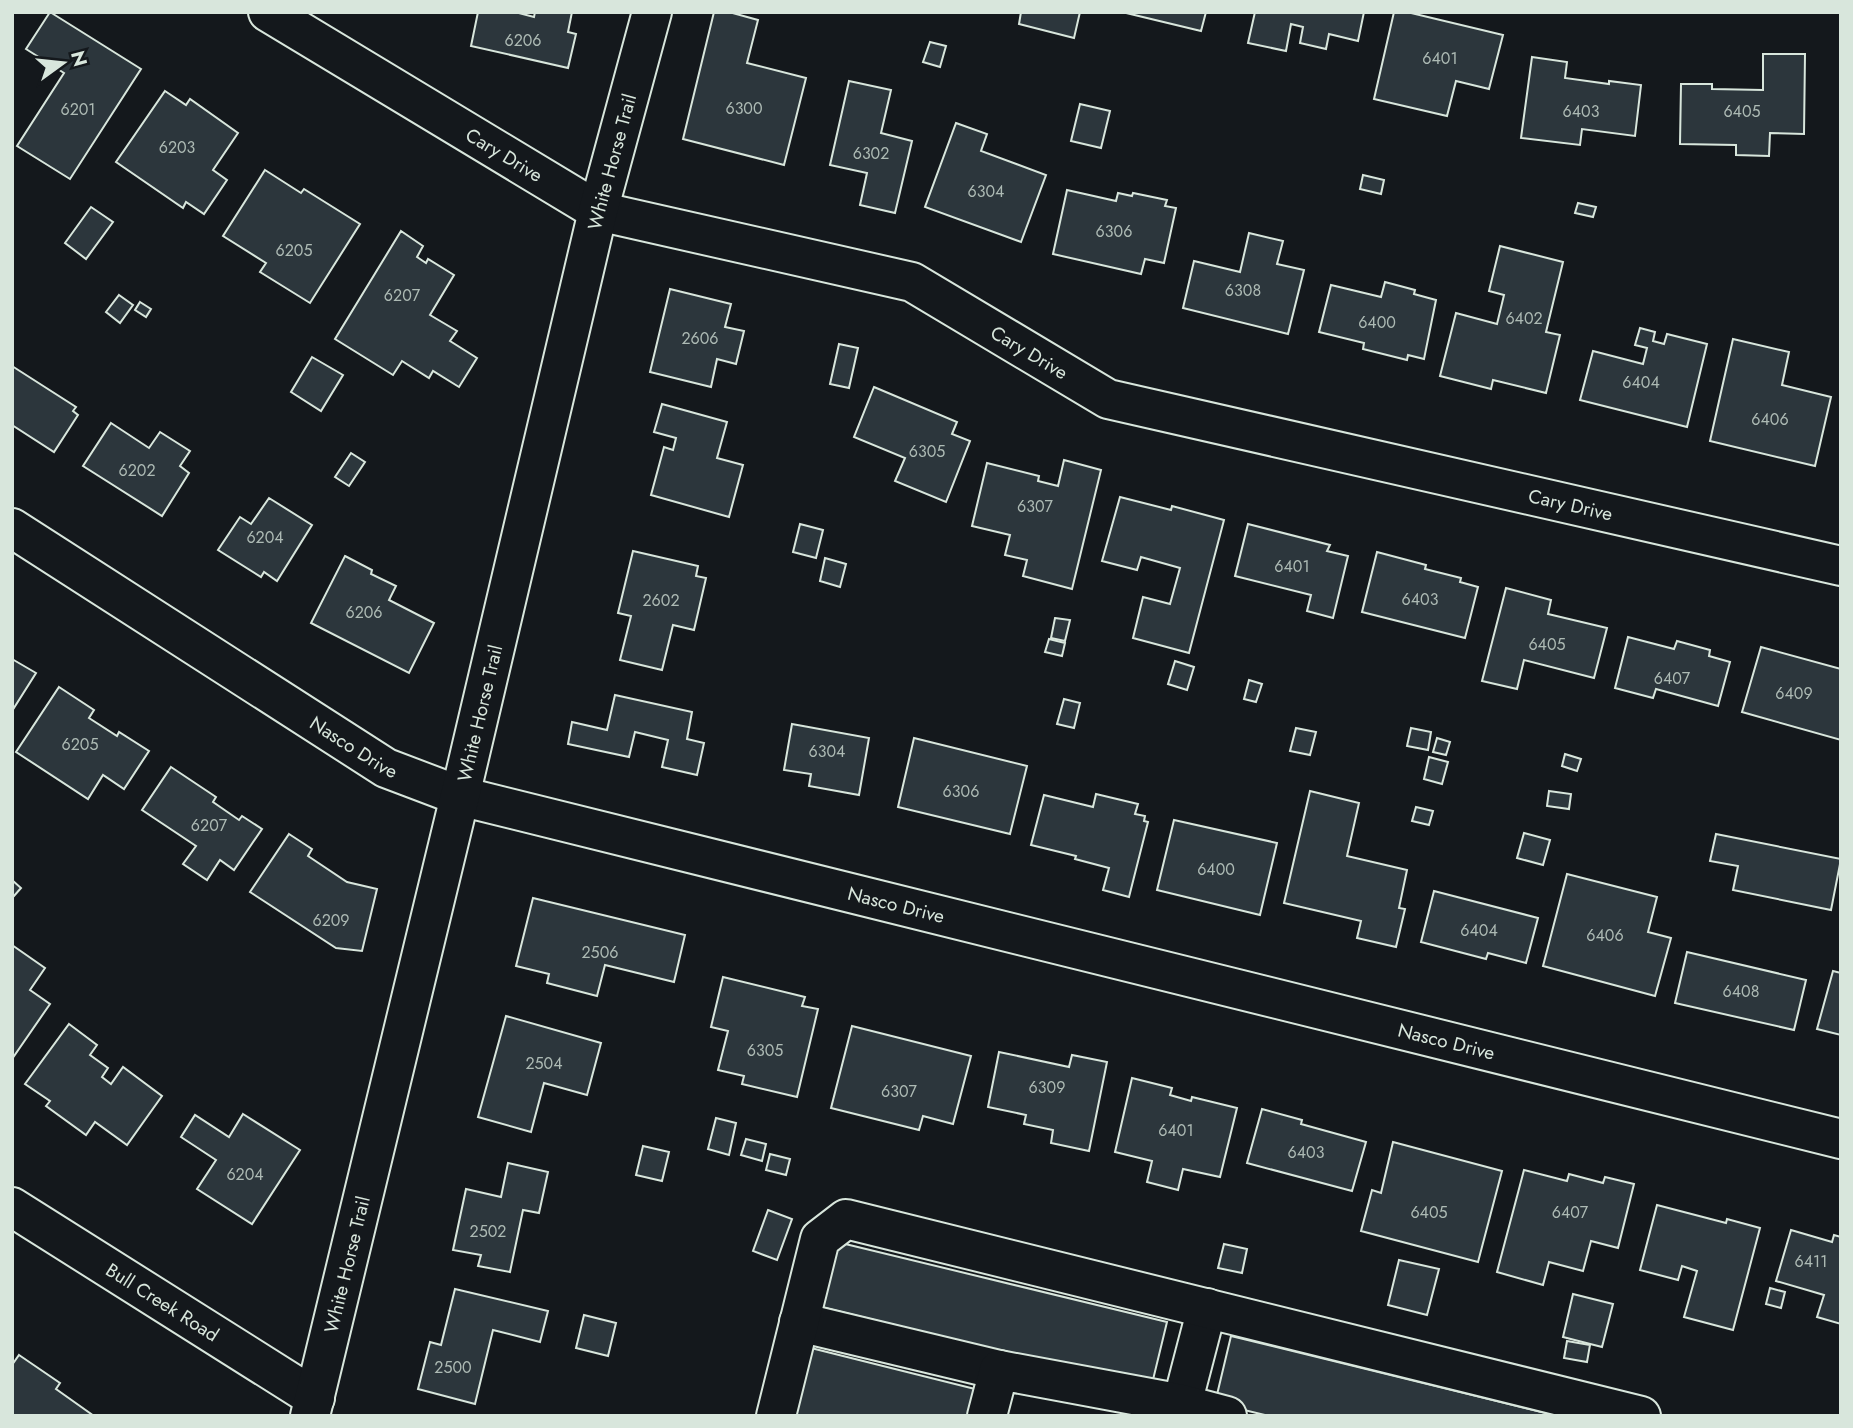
<svg xmlns="http://www.w3.org/2000/svg" width="1853" height="1428" font-family="Jost,sans-serif">
  <style>
    .building { fill: #2c363c; stroke: #d8e6dc; stroke-width: 2 }
    .lines { fill: none; stroke-linecap: round; stroke-linejoin: round }
    .minor-casing { stroke: #d8e6dc; stroke-width: 42 }
    .minor { stroke: #14181c; stroke-width: 38 }
    .labels { text-anchor: middle; stroke-width: 5; stroke-linejoin: round; paint-order: stroke }
    .number-label { font-size: 16px; fill: #adbab4 }
    .street-label { font-size: 19px; fill: #d8e6dc; stroke: #14181c }
  </style>
  <rect width="100%" height="100%" fill="#14181c"/>
  <g class="building">
    <path d="M50,12L141,69L70,179L17,146L64,73L26,49Z"/>
    <path d="M478,12H515L534,17L535,12H572L568,32L576,34L568,68L471,46Z"/>
    <path d="M714,12H729L758,20L747,63L806,78L784,165L683,139Z"/>
    <path d="M1021,12H1080L1074,38L1019,24Z"/>
    <path d="M1122,12H1206L1201,31Z"/>
    <path d="M1255,12H1364L1358,41L1329,34L1326,49L1300,43L1303,27L1291,24L1286,51L1248,43Z"/>
    <path d="M1394,12H1407L1503,35L1489,89L1456,81L1447,116L1374,99Z"/>
    <path d="M930,42L946,46L940,67L923,62Z"/>
    <path d="M1763,54H1805L1804,134L1770,133L1769,156L1736,155V145L1680,144L1681,84H1712V89L1763,90Z"/>
    <path d="M1532,57L1567,62L1565,78L1609,84V81L1641,85L1635,136L1582,129L1580,145L1521,138Z"/>
    <path d="M849,81L891,90L881,133L912,141L895,213L860,205L867,173L830,165Z"/>
    <path d="M165,91L186,105L190,99L238,133L213,170L227,180L204,214L186,202L183,208L116,162Z"/>
    <path d="M1080,104L1110,111L1101,148L1071,141Z"/>
    <path d="M956,123L987,134L981,151L1046,175L1021,242L925,207Z"/>
    <path d="M265,170L301,193L304,189L360,224L310,303L260,272L266,263L223,236Z"/>
    <path d="M1363,175L1384,180L1381,194L1360,189Z"/>
    <path d="M1067,190L1116,201L1118,193L1132,196L1133,193L1167,200L1165,206L1176,208L1164,263L1145,259L1141,274L1053,254Z"/>
    <path d="M1578,203L1596,207L1593,217L1575,213Z"/>
    <path d="M91,207L113,222L86,259L65,243Z"/>
    <path d="M401,231L423,246L417,257L426,263L428,259L454,275L430,315L457,331L450,341L477,358L459,387L433,371L429,378L402,361L393,375L335,339Z"/>
    <path d="M1249,233L1283,241L1277,264L1304,270L1288,334L1183,308L1194,261L1240,272Z"/>
    <path d="M1500,246L1563,262L1546,332L1560,335L1546,393L1493,380L1491,389L1440,376L1456,313L1497,324L1504,295L1489,291Z"/>
    <path d="M1385,282L1415,290L1414,294L1436,300L1424,359L1408,355L1407,360L1363,349L1364,343L1319,332L1331,285L1381,297Z"/>
    <path d="M670,289L731,304L725,327L744,331L736,364L717,359L711,387L650,372Z"/>
    <path d="M119,295L133,305L120,323L106,312Z"/>
    <path d="M140,302L151,309L146,317L135,310Z"/>
    <path d="M1640,328L1655,332L1653,341L1664,344L1667,334L1707,344L1687,427L1580,400L1593,351L1643,364L1647,348L1635,345Z"/>
    <path d="M1733,339L1789,352L1782,385L1831,397L1815,466L1710,441Z"/>
    <path d="M839,344L858,348L849,388L830,384Z"/>
    <path d="M312,357L343,375L321,411L291,392Z"/>
    <path d="M12,366L76,407L73,411L78,415L54,452L12,425Z"/>
    <path d="M874,387L957,422L952,434L970,441L946,502L895,481L905,458L854,437Z"/>
    <path d="M662,404L727,422L717,458L743,465L729,517L651,495L664,447L673,450L676,438L654,432Z"/>
    <path d="M111,423L149,448L160,432L190,451L180,466L189,473L162,516L83,466Z"/>
    <path d="M351,453L365,462L349,486L335,477Z"/>
    <path d="M1064,460L1101,470L1072,589L1023,576L1027,560L1005,555L1010,535L972,526L987,463L1039,476L1038,481L1058,486Z"/>
    <path d="M1120,497L1171,510L1172,506L1224,520L1189,653L1133,638L1143,597L1170,604L1180,568L1141,557L1137,570L1102,561Z"/>
    <path d="M269,498L312,525L277,581L264,572L261,577L218,550L240,517L251,524Z"/>
    <path d="M800,524L823,530L816,558L793,552Z"/>
    <path d="M1248,524L1330,545L1327,551L1348,556L1333,618L1307,611L1311,595L1235,576Z"/>
    <path d="M633,551L698,566L696,576L706,578L694,630L673,625L662,670L620,660L631,616L618,613Z"/>
    <path d="M1377,552L1426,565L1425,569L1461,578L1460,582L1478,587L1465,638L1362,612Z"/>
    <path d="M345,556L372,570L371,574L396,586L389,600L434,623L409,673L311,623Z"/>
    <path d="M825,558L846,564L840,587L820,581Z"/>
    <path d="M1506,588L1551,600L1548,614L1607,628L1594,678L1524,660L1517,689L1482,681Z"/>
    <path d="M1055,618L1070,620L1065,641L1051,638Z"/>
    <path d="M1628,637L1674,649L1677,641L1710,650L1709,656L1730,662L1718,706L1656,689L1653,698L1615,688Z"/>
    <path d="M1049,639L1065,643L1062,656L1045,652Z"/>
    <path d="M1761,647L1841,669V740L1742,712Z"/>
    <path d="M12,659L36,673L12,711Z"/>
    <path d="M1175,661L1194,667L1187,690L1168,684Z"/>
    <path d="M1249,680L1262,684L1256,702L1244,699Z"/>
    <path d="M59,687L94,710L89,718L117,736L119,732L149,751L124,789L103,775L88,799L16,752Z"/>
    <path d="M615,695L692,712L687,739L704,743L697,775L662,767L668,740L635,732L629,757L568,744L572,722L607,730Z"/>
    <path d="M1064,699L1080,703L1074,728L1057,724Z"/>
    <path d="M792,724L869,738L859,795L809,786L811,774L784,770Z"/>
    <path d="M1296,728L1316,732L1310,755L1290,751Z"/>
    <path d="M1411,728L1431,732L1428,750L1407,746Z"/>
    <path d="M914,738L1027,766L1010,834L898,807Z"/>
    <path d="M1437,738L1450,742L1446,755L1433,752Z"/>
    <path d="M1565,754L1581,759L1577,771L1562,766Z"/>
    <path d="M1429,757L1448,762L1442,784L1424,779Z"/>
    <path d="M171,767L216,797L213,802L239,820L242,816L262,829L234,870L220,860L207,880L183,864L196,846L142,810Z"/>
    <path d="M1310,791L1359,803L1347,856L1407,870L1399,908L1405,909L1396,947L1357,938L1361,921L1284,903Z"/>
    <path d="M1549,791L1571,794L1569,809L1547,806Z"/>
    <path d="M1096,794L1138,804L1135,814L1145,816L1144,821L1148,822L1129,897L1103,890L1109,868L1075,859L1076,856L1031,845L1044,795L1093,807Z"/>
    <path d="M1416,807L1433,811L1429,825L1412,821Z"/>
    <path d="M1174,820L1277,843L1260,915L1157,890Z"/>
    <path d="M1524,833L1550,840L1543,865L1517,858Z"/>
    <path d="M289,834L312,849L308,856L347,882L377,889L362,951L336,948L250,892Z"/>
    <path d="M1716,834L1841,859L1831,910L1733,890L1738,866L1710,861Z"/>
    <path d="M1567,874L1657,897L1648,932L1671,938L1655,996L1543,966Z"/>
    <path d="M12,880L21,888L14,896L12,895Z"/>
    <path d="M1434,891L1538,918L1526,963L1488,953L1486,959L1421,942Z"/>
    <path d="M533,898L685,935L674,982L605,965L597,996L547,983L549,974L516,966Z"/>
    <path d="M12,945L45,968L30,990L50,1004L12,1059Z"/>
    <path d="M1687,952L1806,980L1794,1030L1675,1003Z"/>
    <path d="M1833,971L1841,973V1035L1817,1029Z"/>
    <path d="M723,977L805,997L802,1006L818,1009L797,1097L742,1084L744,1076L718,1070L728,1031L711,1027Z"/>
    <path d="M506,1016L601,1043L587,1095L544,1083L531,1132L478,1117Z"/>
    <path d="M69,1024L97,1045L90,1055L108,1068L102,1077L111,1084L123,1067L162,1096L127,1145L95,1122L86,1135L46,1106L50,1101L25,1084Z"/>
    <path d="M852,1026L971,1056L953,1124L923,1116L919,1130L831,1108Z"/>
    <path d="M999,1052L1069,1067L1072,1055L1107,1062L1089,1151L1051,1143L1053,1130L1024,1124L1026,1115L988,1107Z"/>
    <path d="M1132,1078L1172,1088L1170,1095L1191,1101L1192,1097L1237,1108L1220,1177L1183,1169L1178,1190L1147,1182L1152,1161L1115,1152Z"/>
    <path d="M1262,1109L1302,1120L1301,1124L1366,1142L1352,1191L1247,1163Z"/>
    <path d="M243,1114L300,1150L252,1224L197,1189L216,1160L181,1137L195,1115L229,1137Z"/>
    <path d="M716,1118L736,1123L729,1155L708,1149Z"/>
    <path d="M746,1139L766,1144L762,1161L741,1155Z"/>
    <path d="M1393,1142L1502,1171L1478,1262L1361,1231L1372,1190L1381,1193Z"/>
    <path d="M643,1146L669,1152L662,1181L636,1175Z"/>
    <path d="M770,1154L790,1159L786,1175L766,1170Z"/>
    <path d="M508,1163L548,1172L539,1213L523,1210L510,1272L478,1266L481,1255L453,1250L466,1189L501,1197Z"/>
    <path d="M1524,1170L1567,1181L1569,1174L1603,1183L1605,1177L1634,1184L1618,1248L1591,1241L1583,1271L1549,1262L1543,1285L1497,1272Z"/>
    <path d="M1657,1205L1726,1223L1727,1219L1760,1228L1733,1330L1684,1317L1697,1271L1682,1266L1678,1280L1640,1270Z"/>
    <path d="M768,1210L792,1219L777,1260L753,1251Z"/>
    <path d="M1791,1230L1832,1242L1834,1235L1841,1237V1324L1817,1317L1824,1295L1776,1281Z"/>
    <path d="M833,1241L1167,1322L1151,1388L817,1306Z"/>
    <path d="M1224,1244L1247,1249L1242,1273L1218,1268Z"/>
    <path d="M1399,1260L1439,1269L1427,1315L1388,1305Z"/>
    <path d="M1770,1288L1785,1292L1781,1308L1766,1304Z"/>
    <path d="M455,1289L548,1311L540,1342L493,1330L475,1404L418,1389L430,1342L441,1345Z"/>
    <path d="M1573,1294L1613,1304L1602,1347L1563,1337Z"/>
    <path d="M584,1315L616,1323L608,1356L576,1348Z"/>
    <path d="M1231,1336L1558,1416H1269L1215,1403Z"/>
    <path d="M1567,1341L1590,1345L1587,1362L1564,1358Z"/>
    <path d="M807,1347L975,1389L969,1416H797L791,1414Z"/>
    <path d="M19,1355L60,1383L56,1389L94,1416H12V1365Z"/>
  </g>
  <g class="lines">
    <g class="minor-casing">
      <g id="minor">
        <path id="s1" d="M268,12L598,211L912,282L1108,399L1841,566"/>
        <path id="s2" d="M12,528L386,768L460,796L1841,1139"/>
        <path id="s3" d="M12,1207L315,1398"/>
        <path d="M799,1322L999,1370"/>
        <path d="M1182,1404L1207,1308"/>
        <path id="s4" d="M310,1416L460,796L598,211L652,12"/>
        <path d="M776,1416L820,1239L846,1219L1641,1416"/>
        <path d="M987,1416L999,1370L1182,1404L1227,1416"/>
      </g>
    </g>
    <use href="#minor" class="minor"/>
  </g>
  <g class="labels">
    <g class="number-label">
      <text x="523" y="46">6206</text>
      <text x="1440" y="64">6401</text>
      <text x="744" y="114">6300</text>
      <text x="78" y="115">6201</text>
      <text x="1581" y="117">6403</text>
      <text x="1742" y="117">6405</text>
      <text x="177" y="153">6203</text>
      <text x="871" y="159">6302</text>
      <text x="986" y="197">6304</text>
      <text x="1114" y="237">6306</text>
      <text x="294" y="256">6205</text>
      <text x="1243" y="296">6308</text>
      <text x="402" y="301">6207</text>
      <text x="1524" y="324">6402</text>
      <text x="1377" y="328">6400</text>
      <text x="700" y="344">2606</text>
      <text x="1641" y="388">6404</text>
      <text x="1770" y="425">6406</text>
      <text x="927" y="457">6305</text>
      <text x="137" y="476">6202</text>
      <text x="1035" y="512">6307</text>
      <text x="265" y="543">6204</text>
      <text x="1292" y="572">6401</text>
      <text x="1420" y="605">6403</text>
      <text x="661" y="606">2602</text>
      <text x="364" y="618">6206</text>
      <text x="1547" y="650">6405</text>
      <text x="1672" y="684">6407</text>
      <text x="1794" y="699">6409</text>
      <text x="80" y="750">6205</text>
      <text x="827" y="757">6304</text>
      <text x="961" y="797">6306</text>
      <text x="209" y="831">6207</text>
      <text x="1216" y="875">6400</text>
      <text x="331" y="926">6209</text>
      <text x="1479" y="936">6404</text>
      <text x="1605" y="941">6406</text>
      <text x="600" y="958">2506</text>
      <text x="1741" y="997">6408</text>
      <text x="765" y="1056">6305</text>
      <text x="544" y="1069">2504</text>
      <text x="1047" y="1093">6309</text>
      <text x="899" y="1097">6307</text>
      <text x="1176" y="1136">6401</text>
      <text x="1306" y="1158">6403</text>
      <text x="245" y="1180">6204</text>
      <text x="1429" y="1218">6405</text>
      <text x="1570" y="1218">6407</text>
      <text x="488" y="1237">2502</text>
      <text x="1811" y="1267">6411</text>
      <text x="453" y="1373">2500</text>
    </g>
    <g class="street-label">
      <text dy="7" stroke="none"><textPath href="#s1" startOffset="276">Cary Drive</textPath></text>
      <text dy="7" stroke="none"><textPath href="#s4" startOffset="1290">White Horse Trail</textPath></text>
      <text dy="7" stroke="none"><textPath href="#s1" startOffset="844">Cary Drive</textPath></text>
      <text dy="7" stroke="none"><textPath href="#s1" startOffset="1410">Cary Drive</textPath></text>
      <text dy="7" stroke="none"><textPath href="#s4" startOffset="723">White Horse Trail</textPath></text>
      <text dy="7" stroke="none"><textPath href="#s2" startOffset="406">Nasco Drive</textPath></text>
      <text dy="7" stroke="none"><textPath href="#s2" startOffset="973">Nasco Drive</textPath></text>
      <text dy="7" stroke="none"><textPath href="#s2" startOffset="1540">Nasco Drive</textPath></text>
      <text dy="7" stroke="none"><textPath href="#s4" startOffset="156">White Horse Trail</textPath></text>
      <text dy="7" stroke="none"><textPath href="#s3" startOffset="178">Bull Creek Road</textPath></text>
    </g>
  </g>
  <rect width="1853" height="1428" fill="none" stroke="#d8e6dc" stroke-width="28"/>
  <g transform="translate(63 63) rotate(75)" stroke="#14181c" stroke-width="5" paint-order="stroke">
  <path d="M0-5L12 26L0 18L-12 26Z" fill="#d8e6dc"/>
  <text y="-10" font-size="19" font-weight="bold" text-anchor="middle" fill="#d8e6dc">N</text>
  </g>
</svg>
